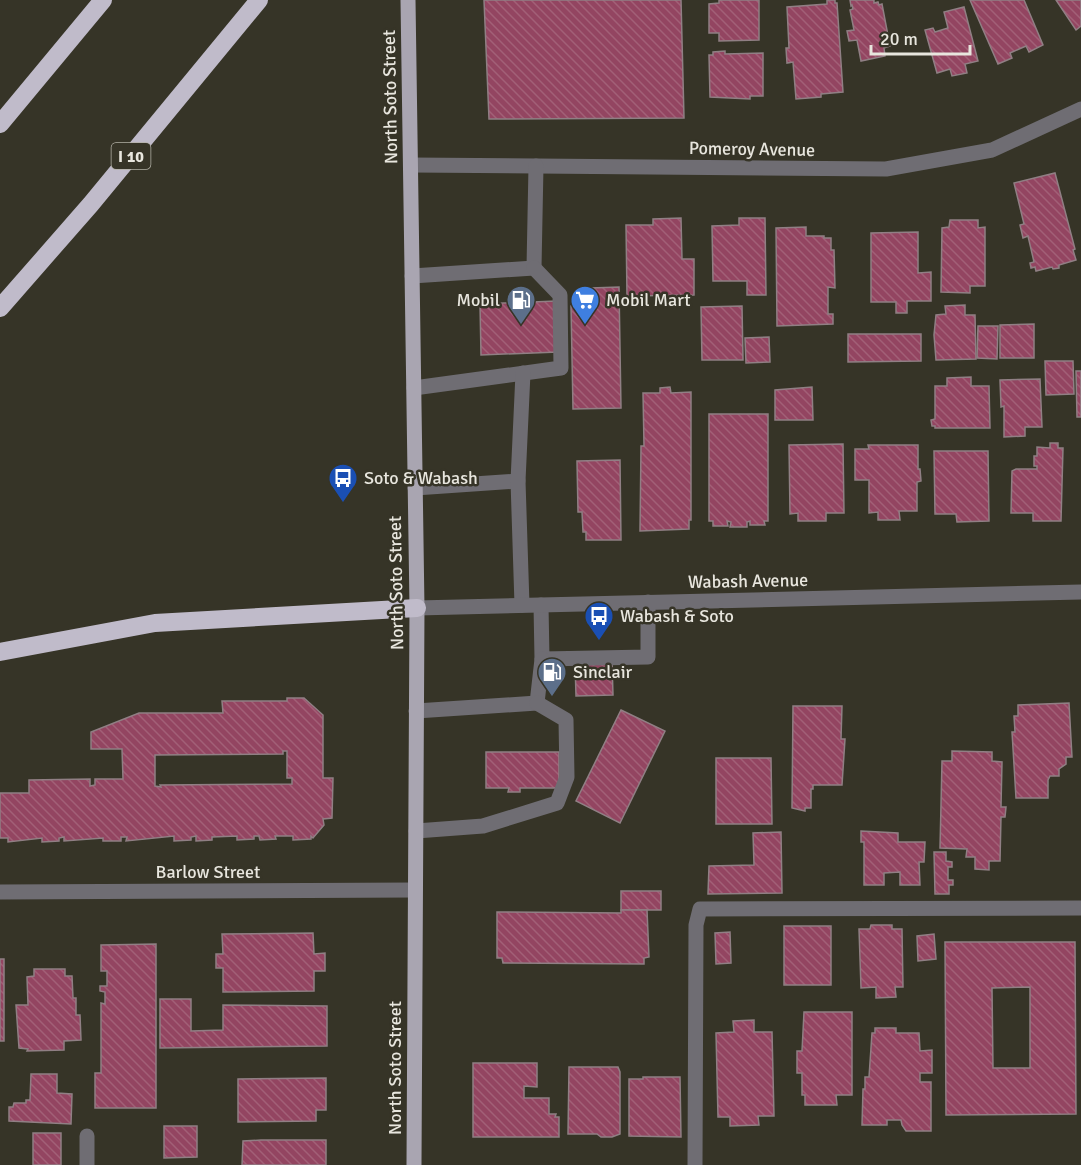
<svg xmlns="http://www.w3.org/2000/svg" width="1081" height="1165" font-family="Signika,sans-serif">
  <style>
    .building { fill: url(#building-back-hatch); stroke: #907f84; stroke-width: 1.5; fill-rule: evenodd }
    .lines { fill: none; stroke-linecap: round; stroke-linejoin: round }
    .minor { stroke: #6f6d73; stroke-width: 15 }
    .major { stroke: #a9a5b1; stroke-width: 15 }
    .highway { stroke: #c0bbca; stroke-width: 18 }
    .labels { text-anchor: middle; stroke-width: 5; stroke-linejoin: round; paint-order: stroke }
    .shield { fill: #363427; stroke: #b3b1a7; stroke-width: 1.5 }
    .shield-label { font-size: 16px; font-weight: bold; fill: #e8e6de }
    .street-label { font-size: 18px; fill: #e8e6de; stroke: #363427 }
    .poi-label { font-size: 18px; fill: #e8e6de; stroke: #363427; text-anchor: start }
  </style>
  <defs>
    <pattern id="building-back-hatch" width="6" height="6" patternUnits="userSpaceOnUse" patternTransform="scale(1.5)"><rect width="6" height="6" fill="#934561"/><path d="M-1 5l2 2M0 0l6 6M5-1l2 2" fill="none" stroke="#a26077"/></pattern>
  </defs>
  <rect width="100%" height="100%" fill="#363427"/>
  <g class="building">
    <path d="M484,0H681L684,118L489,119Z"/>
    <path d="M719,0H759V40L719,41V33H709V4L719,3Z"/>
    <path d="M827,0H835V3H837L843,92L821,94V97L796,99L793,62L787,63L786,48H789L787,7L827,4Z"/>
    <path d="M850,0H874V3L878,2L879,5L882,4L890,46L884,48L885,56L861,61L857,40L849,41L847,31L854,30L850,10L853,9L852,5L851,6Z"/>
    <path d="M970,0H1024L1043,45L1029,52L1026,46L1010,53L1012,58L998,64Z"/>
    <path d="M1056,0H1081V26L1076,30Z"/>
    <path d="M964,7L978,61L965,64L967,73L952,76L950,69L937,73L925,30L933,28L935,32L948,28L944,12Z"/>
    <path d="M725,51V54L763,53V96H750V99L710,97L709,55H713V52Z"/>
    <path d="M1055,173L1075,249L1073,250L1076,260L1059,265V268L1053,269L1052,267L1036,271L1035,267L1031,268L1030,263L1034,262L1028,236L1023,238L1020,225L1024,224L1014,183Z"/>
    <path d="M681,218L682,259H694V295L627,296L626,225H653V219Z"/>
    <path d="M739,218H765L766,295H747V281H713L712,226L739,225Z"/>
    <path d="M950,220H978V228L985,227V286H970V293L941,292L942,228L949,227Z"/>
    <path d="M806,227V236H824V238H831V250H834L835,288L828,287V314H833V324L777,326L776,228Z"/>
    <path d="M918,232V273L931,272V301H907V313H896V302H871V233Z"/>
    <path d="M619,287L621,408L573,409L571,306H579V291H591V288Z"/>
    <path d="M556,301L558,352L481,355L480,304Z"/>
    <path d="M965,305V315H975L976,359L936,360L934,335L936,315L946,314L945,306Z"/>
    <path d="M742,306L743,360H702L701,307Z"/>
    <path d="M1034,324V358H1000V325Z"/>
    <path d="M978,326H998L997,359L977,358Z"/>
    <path d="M848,334H921V361L848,362Z"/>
    <path d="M769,337L770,362L746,363L745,338Z"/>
    <path d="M1045,361H1073L1074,394L1046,395Z"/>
    <path d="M1076,371H1081V417H1077Z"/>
    <path d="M971,377V386H989L990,428H935V426H932L931,420L935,419V386H947V378Z"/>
    <path d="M1040,379L1042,427H1025V436L1004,437V406L1001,407L1000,380Z"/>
    <path d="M670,387L671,393L691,392V520H689V529L640,531L641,446H644L643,393H660V388Z"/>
    <path d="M812,387L813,420H775V390Z"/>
    <path d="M709,414H768V521H764L765,525H750V521L747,522V527H730L731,522L727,521L728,526H713V521H709Z"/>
    <path d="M1050,443H1058V448H1063L1061,521H1033V513H1011L1012,471L1016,469H1037V466H1034V456H1037V447L1050,448Z"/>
    <path d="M843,444L844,513H826V521H798V513L790,514L789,445Z"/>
    <path d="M868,445H918V469H920L921,481L917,482V511H899L900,520H878V512L869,513V480H855V449H869Z"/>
    <path d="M934,451H988L989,521L957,522L956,514H935Z"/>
    <path d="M620,460L621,540H586V532H583L582,512H578L577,461Z"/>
    <path d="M612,661L613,695L576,696L575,662Z"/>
    <path d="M287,698H304L323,715V778H333L332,818L323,819L324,825L313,838L311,836V839L293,840V836H275L276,839L260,840L259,836H254V839L237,840V836L212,837V840L196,841V836L191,837V840L174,841V836L126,841L127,837H121V841H103V838L64,841V837L59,838V841L42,842V838L8,842V838H0V793H29V780L90,779V786L95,785V779H123L122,749H91V732L139,713H223L222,701H287ZM283,751H287V778H292V784L160,785L161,787L155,786V755L283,754Z"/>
    <path d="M1069,703L1072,757H1066V764L1059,769V776H1050L1048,780V798H1016L1012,732H1015L1014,716H1018V705Z"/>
    <path d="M793,706H842L841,739H845L842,785H813V789H811V808H805V811L792,808Z"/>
    <path d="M621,710L665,731L620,823L576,801Z"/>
    <path d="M952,751L992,752V761L1002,762L1001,807H1006L1005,817H1001L1000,861H989V870L975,869V857H966L967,849L940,848L942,761H952Z"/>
    <path d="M486,752H559V788H520V792H508L509,788H486Z"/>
    <path d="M716,758H771L772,824H716Z"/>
    <path d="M861,831L898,833V842H925L924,862H919L920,885H900V872L884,873V885H864V842H861Z"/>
    <path d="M781,832L782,893L708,894L709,866L754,865L753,833Z"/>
    <path d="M934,852H946V861L952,862V867H948V880H953V885H949V894H935Z"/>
    <rect x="621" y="891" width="40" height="19"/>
    <path d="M621,910H647L649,957L644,958V964L503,963L502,958H497V912L621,913Z"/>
    <path d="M871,925H892V929H902L903,987H895L896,997L876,998V987L861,988L859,929H870Z"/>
    <rect x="784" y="926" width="47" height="59"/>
    <path d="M730,932L731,963L716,964L715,933Z"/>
    <path d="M313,933L314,954L325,953V971H314V991L223,992V968H216V954H223L222,934Z"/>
    <path d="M934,934L936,959L918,961L917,936Z"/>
    <path d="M945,942H1075L1076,1114L946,1115ZM1030,987V1068H993L992,988Z"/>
    <path d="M156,944V1108H95V1073H101V1003L105,1004V992L100,991V986H107V971H101V945Z"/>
    <rect x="0" y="959" width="4" height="82"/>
    <path d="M34,969H65V976H72L73,998H76V1015H80L81,1040L64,1041V1050L27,1051L28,1049L19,1048L16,1005H28L27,977L34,976Z"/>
    <path d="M160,999H191V1031L223,1030V1005L327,1006V1046L160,1048Z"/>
    <path d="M804,1012H852V1095H836L837,1105H805V1095H802V1073H797V1051H802Z"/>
    <path d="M754,1020V1032H772L774,1116H758L759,1125L730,1126V1117H718L716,1033L734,1032L733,1021Z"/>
    <path d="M875,1028H896V1033H919L920,1051L932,1050V1073H920V1082H931V1131H906L902,1125L901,1120H887V1125H862L863,1089H865V1077H869L872,1033H875Z"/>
    <path d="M473,1063H537V1087L524,1086V1098H549V1114H556L555,1117H559V1137H473Z"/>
    <path d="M569,1067H618L620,1072V1134L612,1137H601L597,1134H568Z"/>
    <path d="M31,1074H57V1093L72,1094L71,1124L9,1121V1107H13L14,1103H26V1100H30Z"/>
    <path d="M643,1077H680L681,1137L629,1136V1079H643Z"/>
    <path d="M326,1078V1110H316V1121L238,1122V1079Z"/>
    <path d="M164,1126H197V1157L164,1158Z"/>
    <rect x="33" y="1133" width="28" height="32"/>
    <path d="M261,1140H326V1165H242L243,1141Z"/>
  </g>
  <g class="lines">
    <g class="minor">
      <path d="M411,165L886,169L992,150L1081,109"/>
      <path d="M412,276L534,268L536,166"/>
      <path d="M414,388L561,368L560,295L534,268"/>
      <path d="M415,488L518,481"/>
      <path d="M522,605L518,481L523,373"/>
      <path d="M541,605L542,659L648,657V602"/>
      <path d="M417,608L1081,592"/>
      <path d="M416,711L537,703L542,659"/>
      <path d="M416,831L483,826L557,803L567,777L566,720L537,703"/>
      <path d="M0,892L415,890"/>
      <path d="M87,1136V1165"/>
      <path d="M695,1165L696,925L700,909L1081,908"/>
    </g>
    <path class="major" d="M408,0L417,608L414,1165"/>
    <g class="highway">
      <path d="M0,124L103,0"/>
      <path d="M0,308L91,204L259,0"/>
      <path d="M0,652L155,623L417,608"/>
    </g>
  </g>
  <defs>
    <g id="fuel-pin" transform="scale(1.5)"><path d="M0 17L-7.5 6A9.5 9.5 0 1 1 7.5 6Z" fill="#5c6f8a" stroke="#363427"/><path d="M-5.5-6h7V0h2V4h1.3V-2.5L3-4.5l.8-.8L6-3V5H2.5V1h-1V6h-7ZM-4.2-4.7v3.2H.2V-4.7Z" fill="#fff"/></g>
    <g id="supermarket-pin" transform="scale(1.5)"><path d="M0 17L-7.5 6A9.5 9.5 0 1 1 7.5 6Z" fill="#3f7fe0" stroke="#363427"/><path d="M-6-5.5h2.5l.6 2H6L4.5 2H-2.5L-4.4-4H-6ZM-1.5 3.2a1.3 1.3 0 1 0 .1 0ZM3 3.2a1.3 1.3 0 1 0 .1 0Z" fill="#fff"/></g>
    <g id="bus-pin" transform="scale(1.5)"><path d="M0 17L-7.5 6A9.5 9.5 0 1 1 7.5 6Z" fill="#1a4fb4" stroke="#363427"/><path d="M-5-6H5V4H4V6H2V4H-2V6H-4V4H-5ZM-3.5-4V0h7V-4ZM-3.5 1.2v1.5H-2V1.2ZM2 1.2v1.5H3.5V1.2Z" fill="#fff"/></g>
  </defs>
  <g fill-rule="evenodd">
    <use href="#fuel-pin" x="521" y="300"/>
    <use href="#supermarket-pin" x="585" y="300"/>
    <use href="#bus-pin" x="343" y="478"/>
    <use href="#bus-pin" x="599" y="616"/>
    <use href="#fuel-pin" x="552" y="672"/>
  </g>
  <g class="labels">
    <rect class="shield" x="111.5" y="143" width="39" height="26" rx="4.5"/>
    <g class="shield-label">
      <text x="131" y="162">I 10</text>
    </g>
    <g class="street-label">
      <text transform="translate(390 97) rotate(-91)" y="6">North Soto Street</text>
      <text transform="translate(752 149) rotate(1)" y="6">Pomeroy Avenue</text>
      <text transform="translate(748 581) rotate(-1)" y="6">Wabash Avenue</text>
      <text transform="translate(396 583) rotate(-91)" y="6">North Soto Street</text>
      <text x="208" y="878">Barlow Street</text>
      <text transform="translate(395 1068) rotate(-90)" y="6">North Soto Street</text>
    </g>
    <g class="poi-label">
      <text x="500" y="306" text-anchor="end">Mobil</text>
      <text x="606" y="306">Mobil Mart</text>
      <text x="364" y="484">Soto &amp; Wabash</text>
      <text x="620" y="622">Wabash &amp; Soto</text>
      <text x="573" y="678">Sinclair</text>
    </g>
  </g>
  <path d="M871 45v9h99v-9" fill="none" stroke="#e8e6de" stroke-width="3"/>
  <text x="880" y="45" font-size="18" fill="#e8e6de" stroke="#363427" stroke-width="4.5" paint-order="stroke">20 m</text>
</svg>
